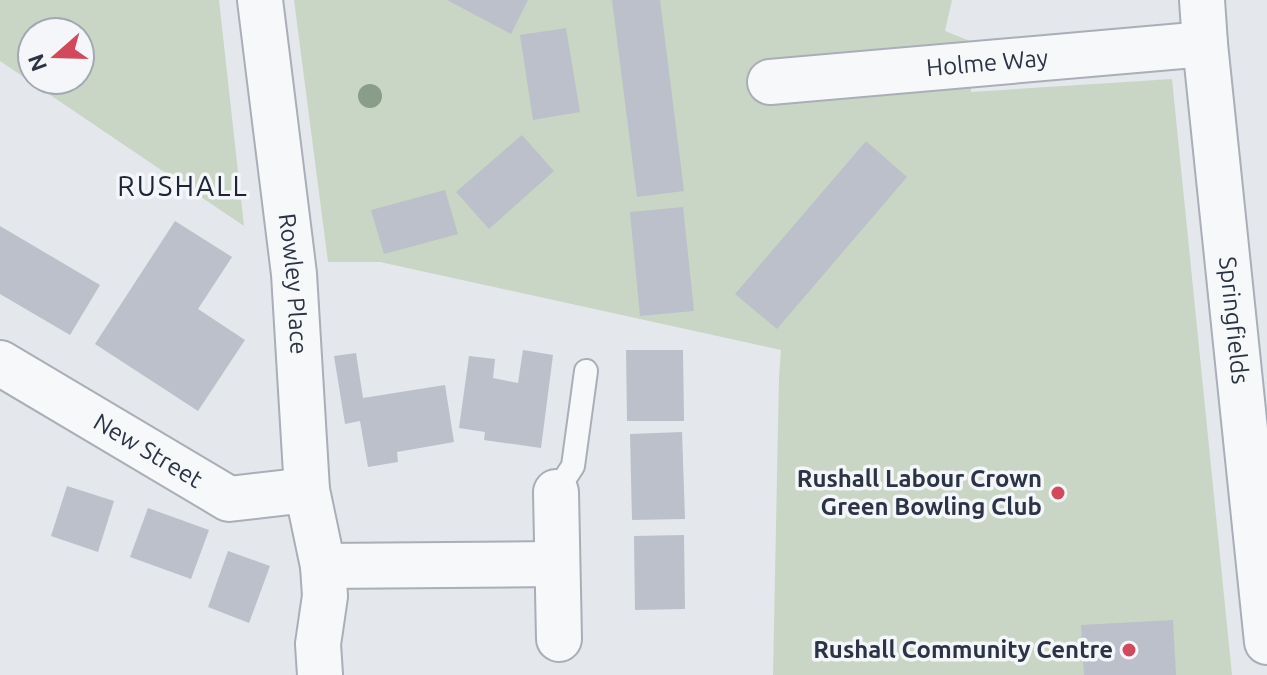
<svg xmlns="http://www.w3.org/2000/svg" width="1267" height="675" font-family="Ubuntu,sans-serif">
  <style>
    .green { fill: #c9d6c5; fill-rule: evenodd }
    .building { fill: #bbc0ca }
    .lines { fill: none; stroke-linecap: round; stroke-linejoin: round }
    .lane-casing { stroke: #a9aeb7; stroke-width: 26 }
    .street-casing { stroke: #a9aeb7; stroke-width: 48 }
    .lane { stroke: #f7f8fa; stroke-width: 22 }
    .street { stroke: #f7f8fa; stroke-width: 44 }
    .tree { fill: #899d89 }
    .poi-dot { fill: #d1495b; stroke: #f4f6f9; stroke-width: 3 }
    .labels { text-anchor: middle; stroke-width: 7; stroke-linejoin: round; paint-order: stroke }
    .street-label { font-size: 24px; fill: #2b3445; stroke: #f4f6f9 }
    .poi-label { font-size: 24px; font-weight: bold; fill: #2b3445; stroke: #f4f6f9; text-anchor: end }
    .quarter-label { font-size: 28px; letter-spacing: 2px; fill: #1d2536; stroke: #f4f6f9 }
  </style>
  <rect width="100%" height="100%" fill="#e4e7ec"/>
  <g class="green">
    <path d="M0,0H219L244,226L0,61ZM32,32H80V80H32Z"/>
    <path d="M294,0H952L945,31L970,41L971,92L1172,79L1232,675H773L779,377L781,350L380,262H328Z"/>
  </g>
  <g class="building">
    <path d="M447,0H528L511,34Z"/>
    <path d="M612,0H660L684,191L637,197Z"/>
    <path d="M566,28L580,112L533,120L520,35Z"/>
    <path d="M522,135L554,171L489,229L456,192Z"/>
    <path d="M866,141L907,177L777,329L735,294Z"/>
    <path d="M445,190L458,234L384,254L371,210Z"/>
    <path d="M683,207L694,311L640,316L630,212Z"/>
    <path d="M175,221L232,257L198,309L245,340L198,411L95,344Z"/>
    <path d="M0,226L100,285L70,335L0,294Z"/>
    <path d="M523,350L553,355L541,448L484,440L485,432L459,428L469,356L495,359L493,378L518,383Z"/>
    <path d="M626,350H683L684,421H627Z"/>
    <path d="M356,353L363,398L445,385L454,442L397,452L398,462L368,467L360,421L345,424L334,356Z"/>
    <path d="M682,432L685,519L632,520L630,434Z"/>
    <path d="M67,486L114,501L98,552L51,536Z"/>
    <path d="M148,508L209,530L191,579L130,557Z"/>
    <path d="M684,535L685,609L635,610L634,536Z"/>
    <path d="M228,551L270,566L249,623L208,607Z"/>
    <path d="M1173,620L1176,675H1084L1081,625Z"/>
  </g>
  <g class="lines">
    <g class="lane-casing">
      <path id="lane" d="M556,492L573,466L586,371"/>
    </g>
    <g class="street-casing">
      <g id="street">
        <path id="s1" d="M260,0L294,274L307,490L323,566L325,596L318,644L320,675"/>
        <path id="s2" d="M1202,0L1205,44L1267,642"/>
        <path id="s3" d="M770,82L1205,44"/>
        <path id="s4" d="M0,363L229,499L307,490"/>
        <path d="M556,492L559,639"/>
        <path d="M323,566L557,564"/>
      </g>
    </g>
    <use href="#lane" class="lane"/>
    <use href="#street" class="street"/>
  </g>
  <circle class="tree" cx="370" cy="96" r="12"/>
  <g class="poi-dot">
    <circle cx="1058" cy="493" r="8"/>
    <circle cx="1129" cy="650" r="8"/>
  </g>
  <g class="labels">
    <g class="street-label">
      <text dy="8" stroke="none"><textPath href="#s3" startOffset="218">Holme Way</textPath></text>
      <text dy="8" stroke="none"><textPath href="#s1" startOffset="286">Rowley Place</textPath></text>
      <text dy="8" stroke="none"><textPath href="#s2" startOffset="322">Springfields</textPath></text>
      <text dy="8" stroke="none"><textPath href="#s4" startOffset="172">New Street</textPath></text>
    </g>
    <g class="poi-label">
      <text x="1042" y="487">Rushall Labour Crown<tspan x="1042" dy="28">Green Bowling Club</tspan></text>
      <text x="1113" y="658">Rushall Community Centre</text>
    </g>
    <g class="quarter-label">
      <text x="183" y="196">RUSHALL</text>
    </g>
  </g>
  <g transform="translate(56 56) rotate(250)"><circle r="38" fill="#f4f6f9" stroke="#a4a8b1" stroke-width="2"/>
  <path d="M0-6L14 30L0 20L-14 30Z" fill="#d1495b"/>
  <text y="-12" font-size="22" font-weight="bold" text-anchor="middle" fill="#2b3445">N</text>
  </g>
</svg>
